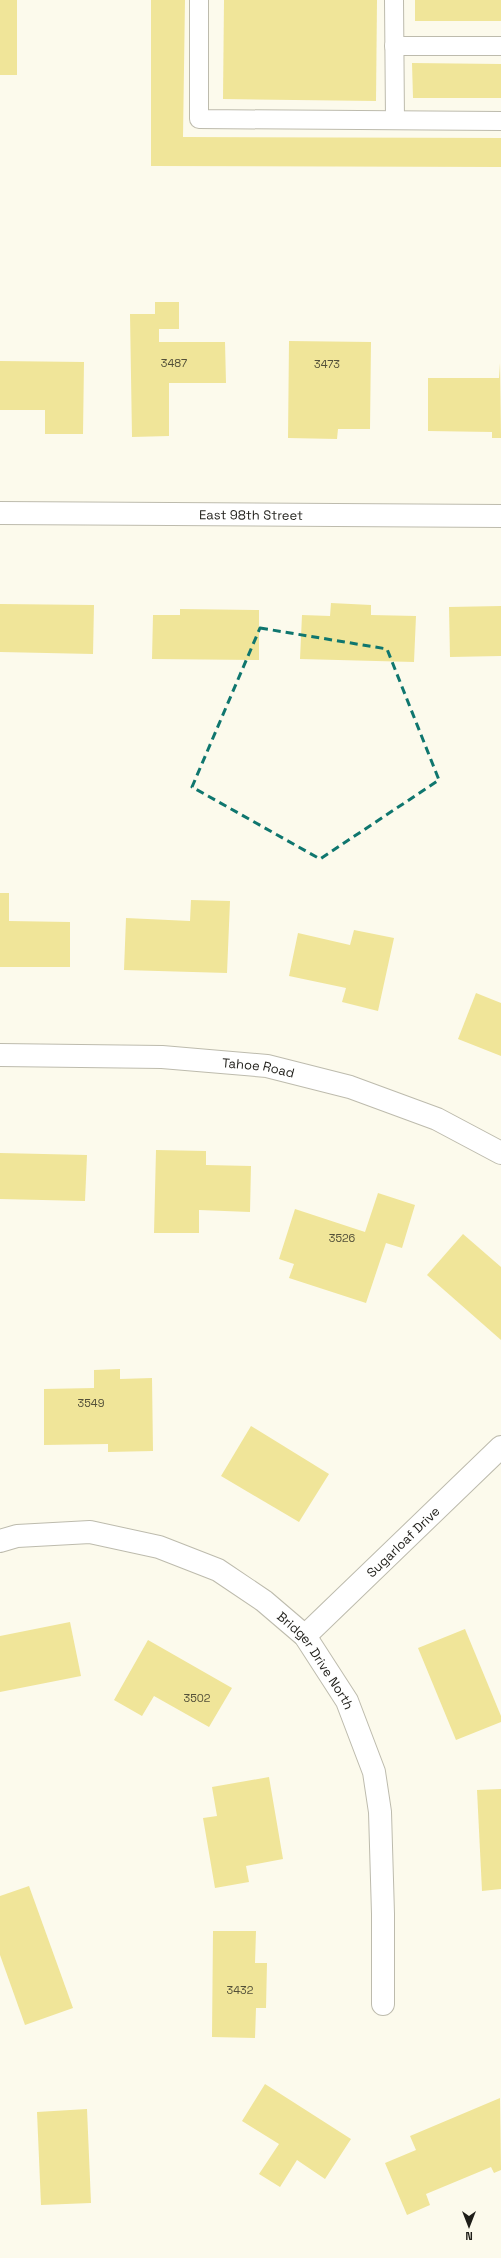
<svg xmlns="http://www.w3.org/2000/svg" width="501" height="2258" font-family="'Space Grotesk',sans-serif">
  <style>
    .building { fill: #f0e599 }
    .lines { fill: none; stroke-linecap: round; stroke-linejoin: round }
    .lane-casing { stroke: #bdbbad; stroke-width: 20 }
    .street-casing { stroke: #bdbbad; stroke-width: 24 }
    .lane { stroke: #fff; stroke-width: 18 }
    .street { stroke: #fff; stroke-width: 22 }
    .marked { fill: none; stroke: #0f766e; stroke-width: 3; stroke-dasharray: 8 5; stroke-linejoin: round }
    .labels { text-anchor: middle; stroke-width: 3; stroke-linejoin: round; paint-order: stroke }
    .number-label { font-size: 11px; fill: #535039 }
    .street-label { font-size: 13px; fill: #1f1e19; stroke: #fcfaec }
  </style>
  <rect width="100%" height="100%" fill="#fcfaec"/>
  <g class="building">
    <rect x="0" y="0" width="17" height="75"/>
    <path d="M151,0H185L183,137L501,138V167L151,166Z"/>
    <path d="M224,0H377L376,101L223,99Z"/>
    <rect x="415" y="0" width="86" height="21"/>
    <path d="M412,63L501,64V98H413Z"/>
    <path d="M155,302H179V329H159V342H225L226,383H169V436L132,437L130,314H155Z"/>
    <path d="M289,341L371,342L370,429H338L337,439L288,438Z"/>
    <path d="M0,361L84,362L83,434H45V410H0Z"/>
    <path d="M500,363L501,438H492V432L428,431V378H499Z"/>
    <path d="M331,603L371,605V615L416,616L414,662L300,659L302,615L330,616Z"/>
    <path d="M0,604L94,605L93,654L0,652Z"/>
    <path d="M501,606V656L450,657L449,607Z"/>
    <path d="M180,609L259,610V660L152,659L153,615H180Z"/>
    <path d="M0,893H9V921L70,922V967H0Z"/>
    <path d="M191,900L230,901L227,973L124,970L126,918L190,921Z"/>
    <path d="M354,930L394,938L378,1011L342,1002L346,988L289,976L298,933L350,945Z"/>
    <path d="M476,993L501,1003V1056L458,1039Z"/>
    <path d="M156,1150L206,1151V1165L251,1166L250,1212L199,1210V1233H154Z"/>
    <path d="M0,1153L87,1155L85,1201L0,1199Z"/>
    <path d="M378,1193L415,1205L402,1248L386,1243L366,1303L289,1278L294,1264L279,1259L295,1209L365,1232Z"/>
    <path d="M463,1234L501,1267V1340L427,1275Z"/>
    <path d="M120,1369V1379L152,1378L153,1451L108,1452V1444L44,1445V1389L94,1388V1370Z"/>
    <path d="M251,1426L329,1474L299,1522L221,1476Z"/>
    <path d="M70,1622L81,1676L0,1692V1636Z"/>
    <path d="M465,1629L501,1716V1722L456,1740L418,1648Z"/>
    <path d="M148,1640L232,1688L209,1727L154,1696L142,1716L114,1700Z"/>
    <path d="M269,1777L283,1859L246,1866L249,1882L215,1888L203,1818L217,1816L212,1787Z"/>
    <path d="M501,1789V1889L482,1891L477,1790Z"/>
    <path d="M29,1886L73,2008L25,2025L0,1955V1896Z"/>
    <path d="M213,1931H256L255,1963H267L266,2008H256L255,2038L212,2037Z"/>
    <path d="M265,2084L351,2139L325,2179L297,2160L280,2187L259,2174L279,2144L242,2121Z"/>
    <path d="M500,2098L501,2170L494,2173L491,2167L426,2194L430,2205L407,2215L385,2163L416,2150L410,2136Z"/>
    <path d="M87,2109L91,2203L41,2205L37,2112Z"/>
  </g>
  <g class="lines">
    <g class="lane-casing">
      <g id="lane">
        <path d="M199,0V119L501,121"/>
        <path d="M394,0L395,120"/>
        <path d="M394,46H501"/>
      </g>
    </g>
    <g class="street-casing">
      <g id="street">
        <path id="s1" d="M0,513L501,516"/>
        <path id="s2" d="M0,1055L162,1057L267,1066L350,1087L437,1119L501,1153"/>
        <path id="s3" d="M0,1541L17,1536L90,1532L159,1547L218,1570L264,1601L305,1636L347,1701L374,1772L380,1812L383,1914V2004"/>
        <path id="s4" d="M305,1636L501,1447"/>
      </g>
    </g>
    <use href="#lane" class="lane"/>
    <use href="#street" class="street"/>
  </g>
  <path class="marked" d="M260,628L387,649L439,780L320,859L192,787Z"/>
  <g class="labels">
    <g class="number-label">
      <text x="174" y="367">3487</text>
      <text x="327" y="368">3473</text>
      <text x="342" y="1242">3526</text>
      <text x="91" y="1407">3549</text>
      <text x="197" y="1702">3502</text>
      <text x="240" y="1994">3432</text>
    </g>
    <g class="street-label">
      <text dy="5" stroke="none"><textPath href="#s1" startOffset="251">East 98th Street</textPath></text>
      <text dy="5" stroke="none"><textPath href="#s2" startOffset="259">Tahoe Road</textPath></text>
      <text dy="5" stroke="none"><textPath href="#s4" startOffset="136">Sugarloaf Drive</textPath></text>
      <text dy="5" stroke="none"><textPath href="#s3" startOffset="360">Bridger Drive North</textPath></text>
    </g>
  </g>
  <g transform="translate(469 2226) rotate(180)" stroke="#fcfaec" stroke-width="3" paint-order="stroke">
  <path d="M0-3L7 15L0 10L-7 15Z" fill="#1f1e19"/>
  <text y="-6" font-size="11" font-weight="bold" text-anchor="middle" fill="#1f1e19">N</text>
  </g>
</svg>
